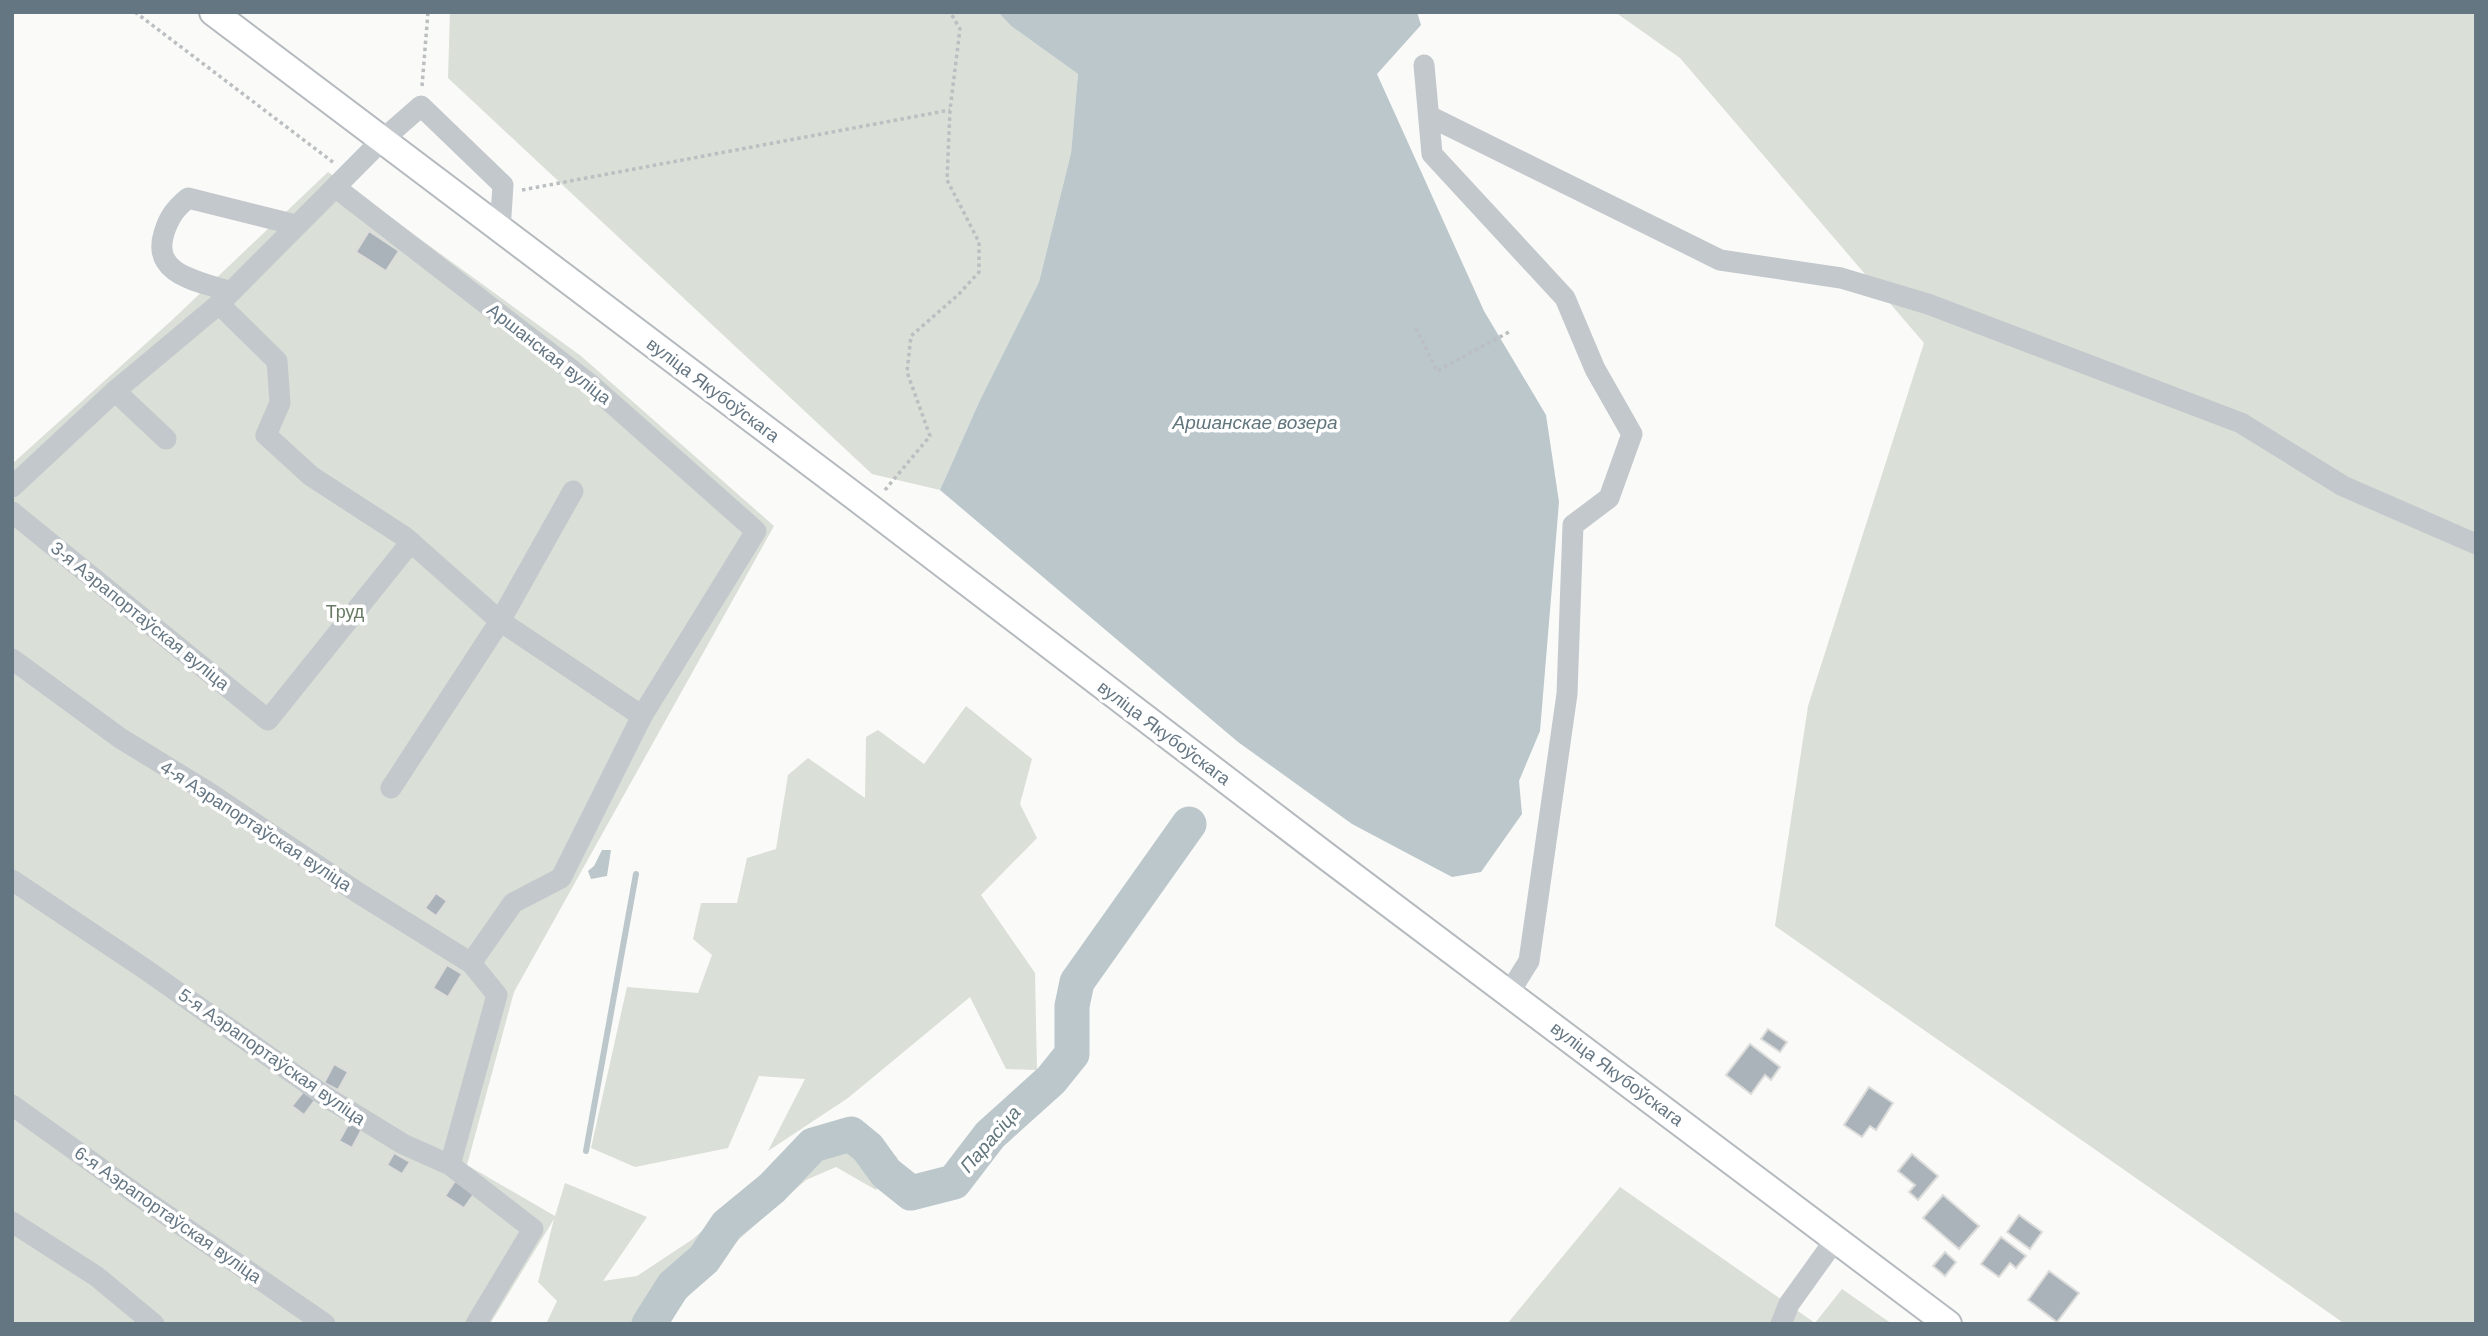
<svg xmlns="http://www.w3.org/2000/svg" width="2488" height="1336" font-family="Arial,sans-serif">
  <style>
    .green { fill: #dadfd7 }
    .water { fill: #bbc7cb }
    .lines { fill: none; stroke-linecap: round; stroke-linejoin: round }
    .stream { stroke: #bbc7cb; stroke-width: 6 }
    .river { stroke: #bbc7cb; stroke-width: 35 }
    .building { fill: #aab3b9; stroke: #dcdcda; stroke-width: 2 }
    .major-casing { stroke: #b5babe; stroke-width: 30 }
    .path { stroke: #bbbfc2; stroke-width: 3.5; stroke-dasharray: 3.5 3.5; stroke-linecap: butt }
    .minor { stroke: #c3c8cc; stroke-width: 21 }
    .major { stroke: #fff; stroke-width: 26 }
    .labels { text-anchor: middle; stroke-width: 7; stroke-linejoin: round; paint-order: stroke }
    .street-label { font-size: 18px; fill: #657683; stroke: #fff }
    .park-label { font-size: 18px; fill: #687a64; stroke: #fff }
    .water-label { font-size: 19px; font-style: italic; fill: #60757c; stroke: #fff }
  </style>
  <rect width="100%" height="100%" fill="#fafaf8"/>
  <g class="green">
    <path d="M450,12H998L1011,26L1078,74L1071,153L1039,282L980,400L940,490L872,474L448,78Z"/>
    <path d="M1615,12H2476V1324H2345L1775,926L1808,706L1924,343L1680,58Z"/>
    <path d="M328,172L581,356L774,526L514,992L467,1165L555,1216L565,1183L647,1217L603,1281L637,1276L693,1239L802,1140L850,1124L897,1157L876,1190L836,1167L806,1180L728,1249L667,1321L668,1324H546L557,1301L538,1282L554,1219L490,1324H12V464L171,321Z"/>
    <path d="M966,706L1032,759L1020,804L1037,838L981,895L1035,973L1037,1070L1006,1069L970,997L848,1098L768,1151L805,1079L759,1076L728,1148L635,1167L591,1148L627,987L698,993L712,955L693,939L701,903H737L747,858L776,849L788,775L808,758L865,798L866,737L878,730L924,764Z"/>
    <path d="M1620,1187L1815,1323L1842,1289L1892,1324H1507Z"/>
  </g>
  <g class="water">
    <path d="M998,12H1417L1421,25L1377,74L1484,311L1546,415L1559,502L1540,731L1519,781L1522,814L1481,872L1452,877L1352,824L1238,742L940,490L980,400L1039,282L1071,153L1078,74L1011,26Z"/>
    <path d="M602,850H611L607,876L591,879L588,871L594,866Z"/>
  </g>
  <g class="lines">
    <path class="stream" d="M586,1151L636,874"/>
    <path class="river" d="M649,1324L673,1286L704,1259L727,1225L772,1188L813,1145L851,1134L868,1148L886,1173L911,1193L954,1182L990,1135L1051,1080L1072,1054V1006L1077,982L1189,824"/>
  </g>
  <g class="building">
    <path d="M369,231L399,251L386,271L356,252Z"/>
    <path d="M436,893L447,901L436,916L425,908Z"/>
    <path d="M447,965L462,974L448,997L433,988Z"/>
    <path d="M1768,1029L1787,1042L1780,1052L1761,1039Z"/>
    <path d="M1750,1044L1780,1067L1771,1080L1765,1075L1751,1094L1726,1075Z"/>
    <path d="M334,1064L348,1072L338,1090L324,1083Z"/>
    <path d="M1869,1087L1893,1103L1876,1130L1870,1126L1862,1137L1844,1125Z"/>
    <path d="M304,1091L315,1100L304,1115L292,1106Z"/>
    <path d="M349,1123L362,1129L352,1148L339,1141Z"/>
    <path d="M394,1153L410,1162L402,1174L387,1165Z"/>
    <path d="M1912,1154L1938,1176L1918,1200L1909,1192L1915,1185L1898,1171Z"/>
    <path d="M455,1181L474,1194L464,1208L445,1196Z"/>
    <path d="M1943,1195L1979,1226L1959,1249L1923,1218Z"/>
    <path d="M2019,1215L2042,1232L2030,1249L2007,1232Z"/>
    <path d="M2001,1237L2026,1256L2016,1268L2010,1263L1999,1277L1981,1264Z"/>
    <path d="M1945,1252L1956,1262L1945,1276L1933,1266Z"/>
    <path d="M2049,1271L2079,1293L2057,1322L2028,1300Z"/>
  </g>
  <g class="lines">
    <g class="major-casing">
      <path id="major" d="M213,12L870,508L1326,856L1948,1324"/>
    </g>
    <g class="path">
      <path d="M135,12L334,163"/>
      <path d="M422,86L428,12"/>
      <path d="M522,190L950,110"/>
      <path d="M1416,328L1437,371L1509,332"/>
      <path d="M885,490L930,436L907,372L911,336L959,294L979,272V242L947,180L950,110L960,29L950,12"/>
    </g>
    <g class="minor">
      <path d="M1424,65L1432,154L1565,298L1595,369L1632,434L1609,498L1573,525L1567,694L1529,961L1509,993"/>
      <path d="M1429,116L1720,260L1841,278L1928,304L2241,423L2343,486L2476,544"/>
      <path d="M335,187L590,384L756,531L642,716L561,878L513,903L471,963"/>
      <path d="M231,292C200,281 151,276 164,233C169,217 175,209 188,198L296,225"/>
      <path d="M219,304L277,361L280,403L266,435L311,476L405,537L500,621L642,716"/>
      <path d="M115,391L166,439"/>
      <path d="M12,487L115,391L219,304L381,141L421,106L503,185L500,230"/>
      <path d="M12,512L268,720L411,542"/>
      <path d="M12,659L120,738L208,792L357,892L471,963L497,995L450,1165"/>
      <path d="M391,788L500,621L573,491"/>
      <path d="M12,880L145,969L328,1098L403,1144L450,1165L533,1229L476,1324"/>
      <path d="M12,1105L139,1196L325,1324"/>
      <path d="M12,1222L96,1276L154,1324"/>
      <path d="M1781,1324L1789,1304L1835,1240"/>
    </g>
    <use href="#major" class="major"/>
  </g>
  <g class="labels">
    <g class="street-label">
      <text transform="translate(549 354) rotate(38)" y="6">Аршанская вуліца</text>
      <text transform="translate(713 390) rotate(37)" y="6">вуліца Якубоўскага</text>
      <text transform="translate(140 616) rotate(39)" y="6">3-я Аэрапортаўская вуліца</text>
      <text transform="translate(1164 733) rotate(37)" y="6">вуліца Якубоўскага</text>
      <text transform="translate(256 826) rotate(33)" y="6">4-я Аэрапортаўская вуліца</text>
      <text transform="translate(272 1057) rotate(35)" y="6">5-я Аэрапортаўская вуліца</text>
      <text transform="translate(1617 1074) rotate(37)" y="6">вуліца Якубоўскага</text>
      <text transform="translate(168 1215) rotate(35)" y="6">6-я Аэрапортаўская вуліца</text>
    </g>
    <g class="park-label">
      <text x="345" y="618">Труд</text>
    </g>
    <g class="water-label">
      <text x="1255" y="429">Аршанскае возера</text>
      <text transform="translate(990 1139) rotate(-49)" y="7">Парасіца</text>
    </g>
  </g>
  <rect width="2488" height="1336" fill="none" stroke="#657683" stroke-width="28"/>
</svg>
